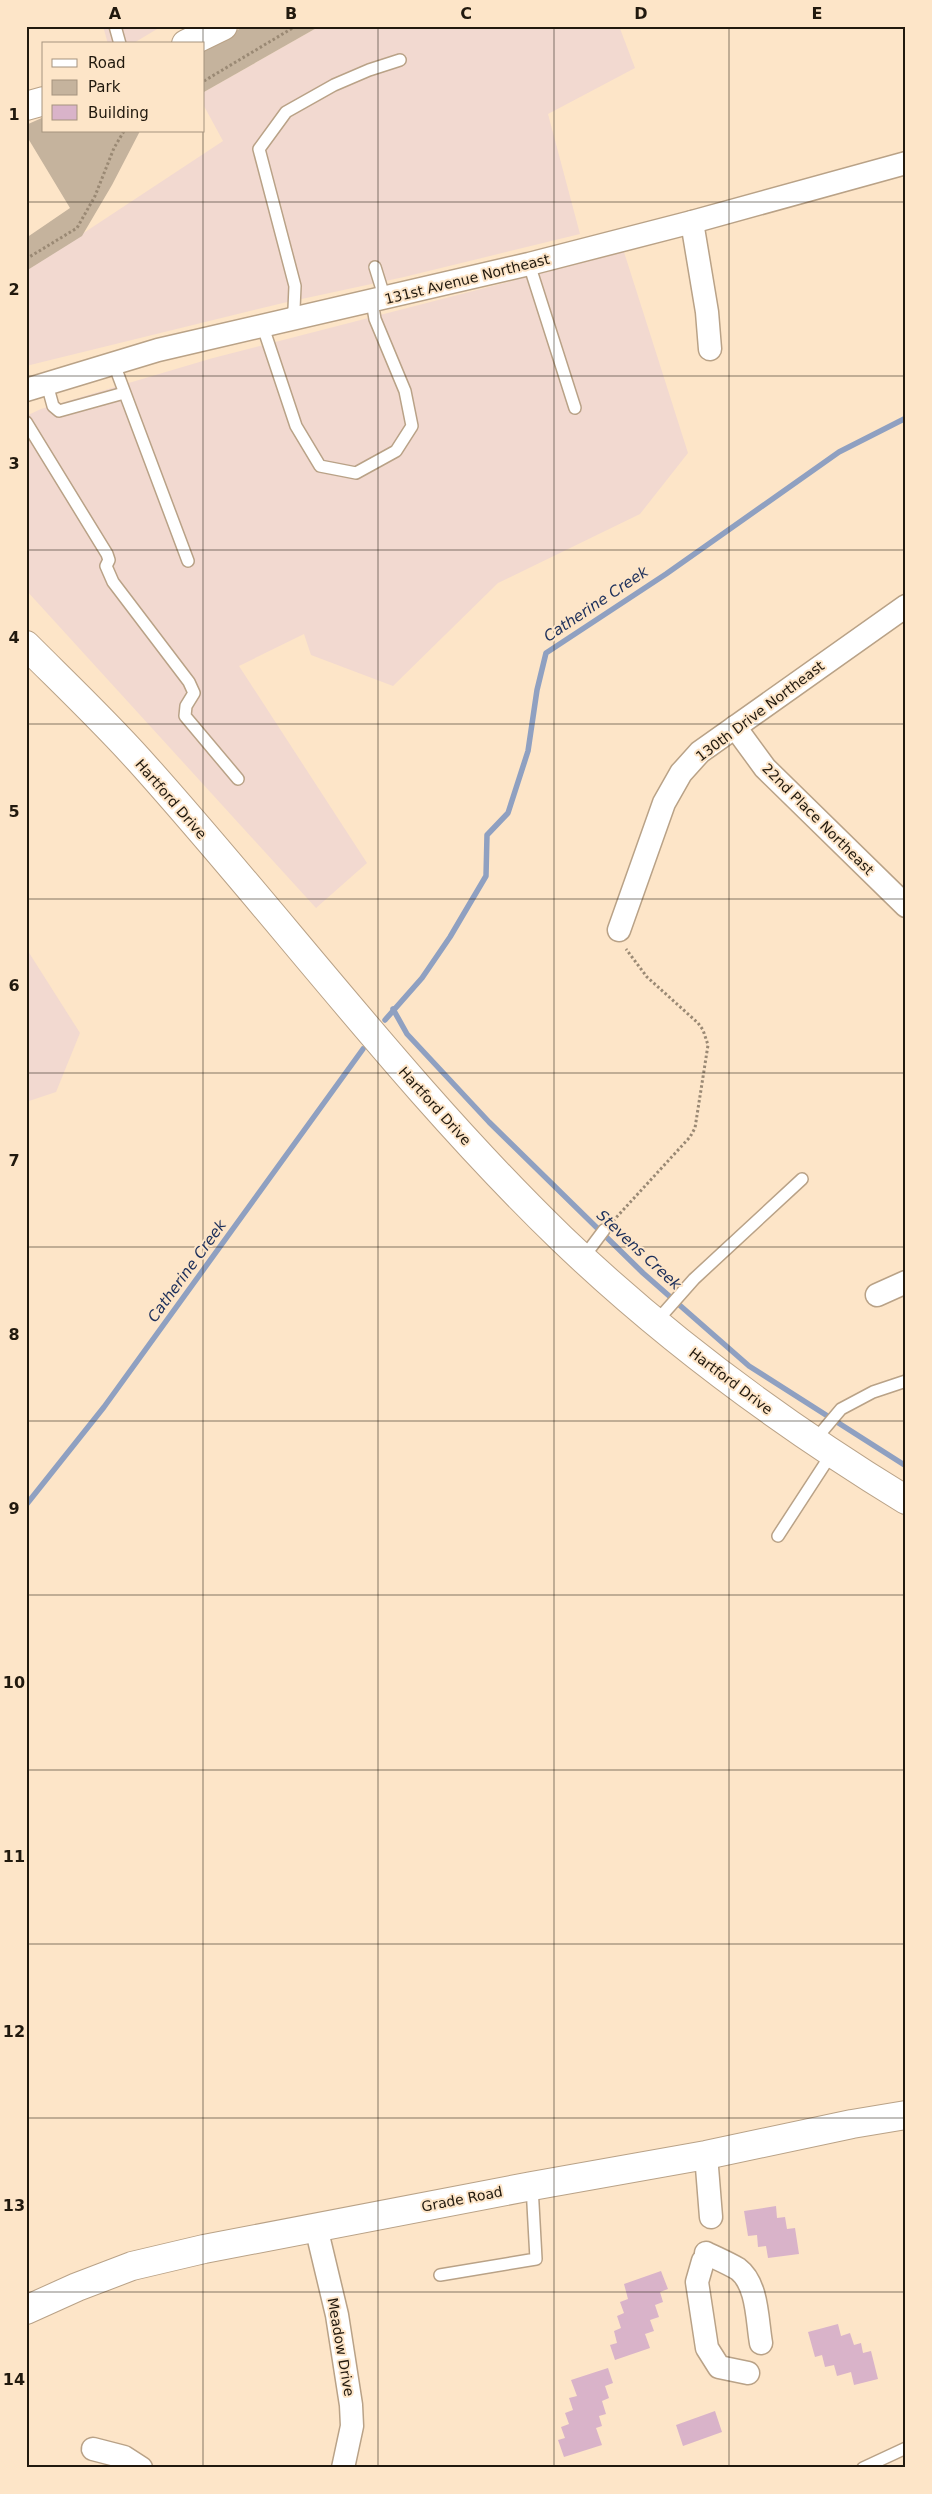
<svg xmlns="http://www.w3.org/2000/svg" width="932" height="2494" font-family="'DejaVu Sans',sans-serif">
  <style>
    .commercial { fill: #f2d9d0 }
    .green { fill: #c5b39d }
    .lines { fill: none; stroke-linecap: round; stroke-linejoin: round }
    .stream { stroke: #8fa0c1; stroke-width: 5.5 }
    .building { fill: #d9b3c9 }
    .service-casing { stroke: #b9a287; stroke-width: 14 }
    .minor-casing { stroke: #b9a287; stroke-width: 25 }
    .tertiary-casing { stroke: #b9a287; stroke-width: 30 }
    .secondary-casing { stroke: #b9a287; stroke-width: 30 }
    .path { stroke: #9a8974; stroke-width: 3; stroke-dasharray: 2.5 2.5; stroke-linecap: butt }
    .service { stroke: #fff; stroke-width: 11 }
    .minor { stroke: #fff; stroke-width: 22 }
    .tertiary { stroke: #fff; stroke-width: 28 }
    .secondary { stroke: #fff; stroke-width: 28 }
    .grid { fill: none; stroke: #21190e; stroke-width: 1; stroke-opacity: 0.55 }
    .labels { text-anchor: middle; stroke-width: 4; stroke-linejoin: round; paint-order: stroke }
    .street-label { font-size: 14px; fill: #21190e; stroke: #fde5c8 }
    .water-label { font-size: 15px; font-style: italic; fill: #1b2e5a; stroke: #fde5c8 }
    .neatline { fill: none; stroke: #21190e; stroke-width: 2 }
    .grid-label { font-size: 16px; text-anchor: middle; font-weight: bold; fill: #21190e }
  </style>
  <rect width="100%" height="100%" fill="#fde5c8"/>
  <g class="commercial">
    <path d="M103,26H162L132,44H108Z"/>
    <path d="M320,26H619L635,68L548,114L580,234L404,277L283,303L26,366V271L223,141L204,106V92Z"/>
    <path d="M624,252L688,453L640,514L498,583L393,686L311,655L304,634L239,666L367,863L316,908L26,590V416L41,409L213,358Z"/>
    <path d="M26,948L80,1033L56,1092L26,1102Z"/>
  </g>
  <g class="green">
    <path d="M246,26H320L204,92V45Z"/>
    <path d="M44,117V131H140L112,185L82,236L26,271V238L70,208L26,135V125Z"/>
  </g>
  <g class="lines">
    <g class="stream">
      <path d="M393,1009L407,1034L489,1122L643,1273L749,1366L906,1466"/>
      <path d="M385,1020L422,978L450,937L486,876L487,835L508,813L528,751L537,690L546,653L666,574L839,452L906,418"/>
      <path d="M26,1505L104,1407L363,1049"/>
    </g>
  </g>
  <g class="building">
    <path d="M776,2206L777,2218L785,2217L787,2229L795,2228L799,2254L768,2258L766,2246L758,2247L757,2235L748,2236L744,2211Z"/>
    <path d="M661,2271L668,2289L660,2292L663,2302L655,2305L659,2317L650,2320L654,2331L645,2334L650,2348L615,2360L610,2345L617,2343L614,2331L621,2328L617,2316L624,2313L620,2302L628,2299L624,2284Z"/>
    <path d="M838,2324L841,2336L850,2333L854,2345L861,2343L863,2353L871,2351L878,2379L854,2385L851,2372L837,2376L834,2365L825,2367L822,2355L815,2357L808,2332Z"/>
    <path d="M608,2368L613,2383L605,2386L609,2398L602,2401L606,2414L599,2416L602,2426L596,2428L602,2445L564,2457L558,2440L565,2438L561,2427L569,2424L565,2413L573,2410L569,2398L577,2396L571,2380Z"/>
    <path d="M715,2411L722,2432L683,2446L676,2425Z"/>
  </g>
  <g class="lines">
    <g class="service-casing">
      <g id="service">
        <path d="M115,26L120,44"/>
        <path d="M529,264L575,408"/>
        <path d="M375,267L385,299"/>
        <path d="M290,321L294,309L295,286L259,149L286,112L334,85L369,70L400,60"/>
        <path d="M263,327L296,426L320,466L356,473L396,451L412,426L405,391L375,319L372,302"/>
        <path d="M114,364L188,561"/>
        <path d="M47,384L53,406L59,411L124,393"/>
        <path d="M26,422L107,554L109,560L106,566L113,582L189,682L194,693L186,706L185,716L238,779"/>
        <path d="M583,1258L604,1230"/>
        <path d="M655,1323L694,1279L802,1179"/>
        <path d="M814,1441L841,1409L873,1392L906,1381"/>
        <path d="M778,1536L832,1453"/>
        <path d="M440,2275L536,2259L532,2186"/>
        <path d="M863,2468L906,2448"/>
      </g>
    </g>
    <g class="minor-casing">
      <g id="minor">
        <path d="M692,222L707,312L710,349"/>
        <path d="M26,390L158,350L529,264L692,222L906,163"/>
        <path d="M735,727L765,768L906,906"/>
        <path d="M619,930L664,803L681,773L700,752L906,606"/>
        <path d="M877,1295L906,1282"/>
        <path d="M706,2155L711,2217"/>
        <path d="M316,2227L337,2315L351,2405L352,2426L343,2468"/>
        <path d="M706,2253C716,2258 728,2263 738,2269C758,2284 757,2321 761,2343"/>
        <path d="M703,2261L697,2282L707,2348L719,2367L748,2373"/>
        <path d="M93,2449L124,2457L141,2468"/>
      </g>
    </g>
    <g class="tertiary-casing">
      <path id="tertiary" d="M26,2310L77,2287L132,2266L204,2249L532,2186L706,2155L852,2124L906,2115"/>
    </g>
    <g class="secondary-casing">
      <g id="secondary">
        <path d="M186,44L223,26"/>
        <path d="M26,106L44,101"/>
        <path d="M26,645C64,683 103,720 139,760C281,918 408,1090 561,1238C665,1338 782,1424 906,1500"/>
      </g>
    </g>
    <g class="path">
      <path d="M204,81L296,26"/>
      <path d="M26,259L77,228L95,196L114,148L124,131"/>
      <path d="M613,1221L690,1137L695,1128L708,1045L703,1030L698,1023L647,977L626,949"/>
    </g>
    <use href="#service" class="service"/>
    <use href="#minor" class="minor"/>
    <use href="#tertiary" class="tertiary"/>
    <use href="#secondary" class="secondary"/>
  </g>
  <path class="grid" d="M203,26V44M378,26V2468M554,26V2468M729,26V2468M203,131V2468M26,202H906M26,376H906M26,550H906M26,724H906M26,899H906M26,1073H906M26,1247H906M26,1421H906M26,1595H906M26,1770H906M26,1944H906M26,2118H906M26,2292H906"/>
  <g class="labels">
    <g class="street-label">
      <text transform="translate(467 279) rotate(-14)" y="5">131st Avenue Northeast</text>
      <text transform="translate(760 711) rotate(-37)" y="5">130th Drive Northeast</text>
      <text transform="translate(171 799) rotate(49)" y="5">Hartford Drive</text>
      <text transform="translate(818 819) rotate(45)" y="5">22nd Place Northeast</text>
      <text transform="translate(435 1106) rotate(48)" y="5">Hartford Drive</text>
      <text transform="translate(731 1381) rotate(37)" y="5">Hartford Drive</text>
      <text transform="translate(462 2199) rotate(-11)" y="5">Grade Road</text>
      <text transform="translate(341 2347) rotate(80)" y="5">Meadow Drive</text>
    </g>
    <g class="water-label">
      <text transform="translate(596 604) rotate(-34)" y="5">Catherine Creek</text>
      <text transform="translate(639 1250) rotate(43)" y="5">Stevens Creek</text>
      <text transform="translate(187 1271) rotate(-54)" y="5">Catherine Creek</text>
    </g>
  </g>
  <rect width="932" height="2494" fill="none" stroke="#fde5c8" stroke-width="55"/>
  <rect x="42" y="42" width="162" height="90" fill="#fde5c8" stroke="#a5937e"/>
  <rect x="52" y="59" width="25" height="8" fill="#ffffff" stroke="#a5937e"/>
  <text x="88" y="68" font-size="15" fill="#21190e">Road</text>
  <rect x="52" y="80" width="25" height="15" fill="#c5b39d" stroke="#a5937e"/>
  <text x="88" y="92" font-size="15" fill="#21190e">Park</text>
  <rect x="52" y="105" width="25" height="15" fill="#d9b3c9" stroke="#a5937e"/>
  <text x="88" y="118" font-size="15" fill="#21190e">Building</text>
  <rect x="28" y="28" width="876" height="2438" class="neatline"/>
  <g class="grid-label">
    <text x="115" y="19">A</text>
    <text x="291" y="19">B</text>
    <text x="466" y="19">C</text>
    <text x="641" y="19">D</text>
    <text x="817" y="19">E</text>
    <text x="14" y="120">1</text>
    <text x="14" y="295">2</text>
    <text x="14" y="469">3</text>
    <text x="14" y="643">4</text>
    <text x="14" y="817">5</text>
    <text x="14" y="991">6</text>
    <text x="14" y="1166">7</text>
    <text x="14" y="1340">8</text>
    <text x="14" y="1514">9</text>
    <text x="14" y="1688">10</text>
    <text x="14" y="1862">11</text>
    <text x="14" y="2037">12</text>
    <text x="14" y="2211">13</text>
    <text x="14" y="2385">14</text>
  </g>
</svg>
